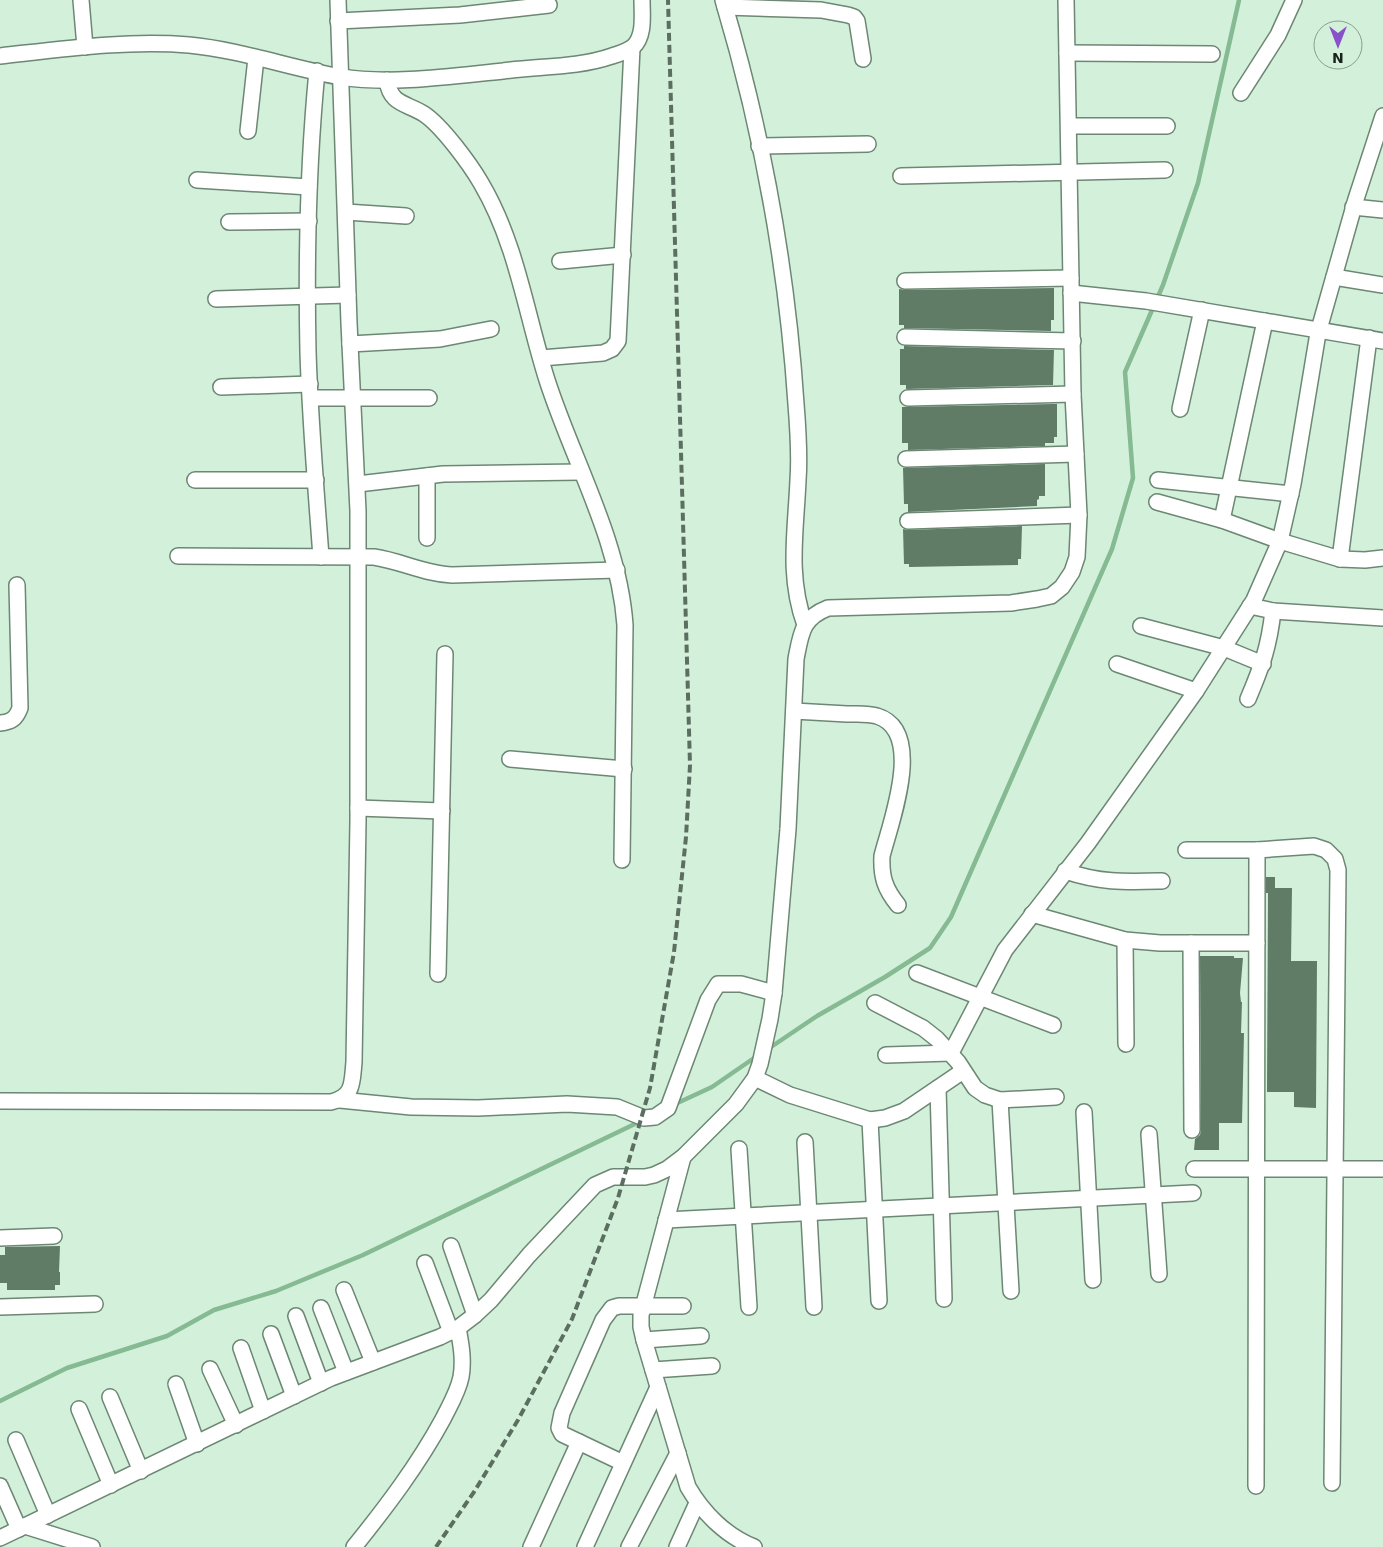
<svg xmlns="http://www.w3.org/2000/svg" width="1383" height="1547" font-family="'DejaVu Sans',sans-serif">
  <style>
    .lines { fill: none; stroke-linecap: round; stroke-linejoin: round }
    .stream { stroke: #85ba92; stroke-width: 4.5 }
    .building { fill: #607b66 }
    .minor-casing { stroke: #6c8773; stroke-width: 18 }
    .minor { stroke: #fff; stroke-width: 15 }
    .rail { stroke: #5c6e61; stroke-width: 4; stroke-dasharray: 8 4; stroke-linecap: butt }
  </style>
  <rect width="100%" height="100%" fill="#d3f1da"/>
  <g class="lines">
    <g class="stream">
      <path d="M768,1049L817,1016L885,977L930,948L951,917L1112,549L1133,478L1125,372L1163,285L1198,183L1239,0"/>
      <path d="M673,1105L712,1087L757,1056"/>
      <path d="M0,1401L67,1368L167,1336L214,1310L276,1291L363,1255L641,1121"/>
    </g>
  </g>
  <g class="building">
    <path d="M1054,288V320H1051V331L904,328V325H899V289L905,290Z"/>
    <path d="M904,346L1054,350L1053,385L906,389V385H900V349H904Z"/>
    <path d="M1053,404H1057V437H1054V443H1045V446L908,450V443H902V407Z"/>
    <path d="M1045,464V496H1039V499L1037,500V506L908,512V504H904L903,468Z"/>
    <path d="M1022,526L1021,559H1018V565L909,567V564H904L903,529L908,530Z"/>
    <path d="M1266,877H1275V888H1292L1291,961H1317L1316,1108L1294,1107V1092H1267L1268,893H1266Z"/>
    <path d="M1200,956H1234V958H1243L1240,993L1241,1002H1242L1241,1033H1244L1242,1123H1219V1150H1194L1195,1139L1200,1135L1201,1130Z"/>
    <path d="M60,1246L59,1272H60V1285H55V1290H7V1283H0V1255H5V1247Z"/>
  </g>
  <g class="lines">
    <g class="minor-casing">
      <g id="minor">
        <path d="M81,0L85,47"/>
        <path d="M723,0C762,131 787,268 796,404C798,429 800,454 798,480C796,530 787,576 805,625"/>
        <path d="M725,7L821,10L848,15L854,17L857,21L863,59"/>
        <path d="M338,21L460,15L549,5"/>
        <path d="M1067,53L1212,54"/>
        <path d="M0,56C63,49 126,40 189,45C241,50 290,68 341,77C391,85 453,76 503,71C540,66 577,68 612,56C619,54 627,51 633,47C645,36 642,15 642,0"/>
        <path d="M317,71C308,164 306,258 308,352C310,420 316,488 321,557"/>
        <path d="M387,80C390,105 407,103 424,114C442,126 470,164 481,183C517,244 526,314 547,380C573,461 619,539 625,625L622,860"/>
        <path d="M1241,93L1278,35L1294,0"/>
        <path d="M1069,126H1167"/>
        <path d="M248,131L256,58"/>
        <path d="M759,146L868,144"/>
        <path d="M901,176L1165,170"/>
        <path d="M197,180L309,187"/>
        <path d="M1353,207L1383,210"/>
        <path d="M346,212L406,216"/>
        <path d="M229,222L309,221"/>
        <path d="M560,261L623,255"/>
        <path d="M1334,277L1383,285"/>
        <path d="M905,281L1071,278"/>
        <path d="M1071,293L1146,301L1383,341"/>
        <path d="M216,299L348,295"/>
        <path d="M905,337L1073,341"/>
        <path d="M350,344L440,339L491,329"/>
        <path d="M541,358L603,353L612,349L618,341L632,48"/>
        <path d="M221,387L310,384"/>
        <path d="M311,398H429"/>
        <path d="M908,398L1073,394"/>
        <path d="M1180,409L1202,310"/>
        <path d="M906,459L1076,454"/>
        <path d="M427,476V538"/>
        <path d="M195,480H316"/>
        <path d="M1158,480L1291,494"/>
        <path d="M358,484L443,474L581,472"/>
        <path d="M1157,502L1222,520L1280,541L1340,559L1365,560L1383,558"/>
        <path d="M1222,520L1265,321"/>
        <path d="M908,521L1079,515"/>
        <path d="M178,556L374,557C401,561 425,574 452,575L617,570"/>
        <path d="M1340,559L1369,338"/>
        <path d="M1250,606L1273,611L1383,618"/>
        <path d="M1141,626L1224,648L1263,664"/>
        <path d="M1117,664L1196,691"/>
        <path d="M1248,699C1262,666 1269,647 1273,611"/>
        <path d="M794,711C811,712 829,713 847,714C857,714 868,713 877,716C926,731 890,824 882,856C881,877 885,889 898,905"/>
        <path d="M0,723C11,722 16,719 20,708L17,585"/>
        <path d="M510,759L624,769"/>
        <path d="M358,808L442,811"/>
        <path d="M1186,850H1257L1314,846L1326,850L1335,859L1338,870L1332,1483"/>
        <path d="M1065,871C1101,883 1124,882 1162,881"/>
        <path d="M1032,914L1125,940L1160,943H1257"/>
        <path d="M1125,940L1126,1044"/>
        <path d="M1191,943L1192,1130"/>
        <path d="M917,973L1053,1025"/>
        <path d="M438,974L445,654"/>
        <path d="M875,1003L923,1028L937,1039L958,1062L975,1088L985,1095L1000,1100L1056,1097"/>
        <path d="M886,1055L951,1053L1005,950L1088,843L1196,691L1254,600L1280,541L1293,484L1318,333L1356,199L1383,116"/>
        <path d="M755,1078L790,1095L870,1120L885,1118L904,1111L963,1071"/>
        <path d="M938,1088L944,1299"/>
        <path d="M340,1100L411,1107L478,1108L567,1104L617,1107L644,1118L655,1117L668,1108L708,1000L718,984H741L774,993"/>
        <path d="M1000,1100L1011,1291"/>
        <path d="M0,1101L331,1102C354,1097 352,1082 354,1062L358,821V511L349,323L338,0"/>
        <path d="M1084,1112L1093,1280"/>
        <path d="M870,1120L879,1301"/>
        <path d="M1149,1134L1159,1274"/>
        <path d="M805,1142L814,1307"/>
        <path d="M739,1149L749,1307"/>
        <path d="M683,1157L641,1315V1327L644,1340L688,1487C703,1513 726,1536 754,1547"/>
        <path d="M1194,1169H1383"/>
        <path d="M666,1220L1193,1193"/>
        <path d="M0,1238L54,1236"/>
        <path d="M451,1246L475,1315"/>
        <path d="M425,1263L451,1332"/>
        <path d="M344,1290L373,1362"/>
        <path d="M0,1307L95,1304"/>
        <path d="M321,1308L346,1372"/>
        <path d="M296,1316L321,1383"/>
        <path d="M271,1334L294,1396"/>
        <path d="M644,1340L701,1336"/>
        <path d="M241,1348L263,1411"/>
        <path d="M210,1369L236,1425"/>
        <path d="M653,1370L712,1366"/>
        <path d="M176,1384L197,1444"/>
        <path d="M110,1397L141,1471"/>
        <path d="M79,1409L111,1485"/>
        <path d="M16,1440L48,1515"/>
        <path d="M623,1463L562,1434L559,1428L562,1413L603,1320L612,1308L619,1306H683"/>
        <path d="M0,1486L19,1529"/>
        <path d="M1256,1486L1257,850"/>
        <path d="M25,1526L92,1547"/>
        <path d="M0,1538L331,1378L440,1337L458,1328L475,1315L491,1300L529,1255L595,1185L613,1177H645L654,1175L667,1169L683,1157L736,1104L755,1078L760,1064L770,1019L774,993L788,829L796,659C801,633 802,618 828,608L1011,603L1037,599L1051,596L1062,587L1072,572L1077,557L1079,515L1073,394L1066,0"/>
        <path d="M354,1547C387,1506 418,1465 443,1419C450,1405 458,1392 461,1377C464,1360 461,1344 458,1328"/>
        <path d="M531,1547L579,1442"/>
        <path d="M585,1547L658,1387"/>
        <path d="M629,1547L678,1453"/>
        <path d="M677,1547L697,1503"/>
      </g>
    </g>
    <use href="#minor" class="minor"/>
    <path class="rail" d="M436,1547L474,1492L518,1420L572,1319L618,1198L650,1088L674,952L686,837L690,765L668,0"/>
  </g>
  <g transform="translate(1338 45) rotate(180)"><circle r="24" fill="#d3f1da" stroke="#889f8e"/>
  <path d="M0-4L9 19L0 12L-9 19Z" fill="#8a52ca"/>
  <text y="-8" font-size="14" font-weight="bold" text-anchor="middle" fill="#18231b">N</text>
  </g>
</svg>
